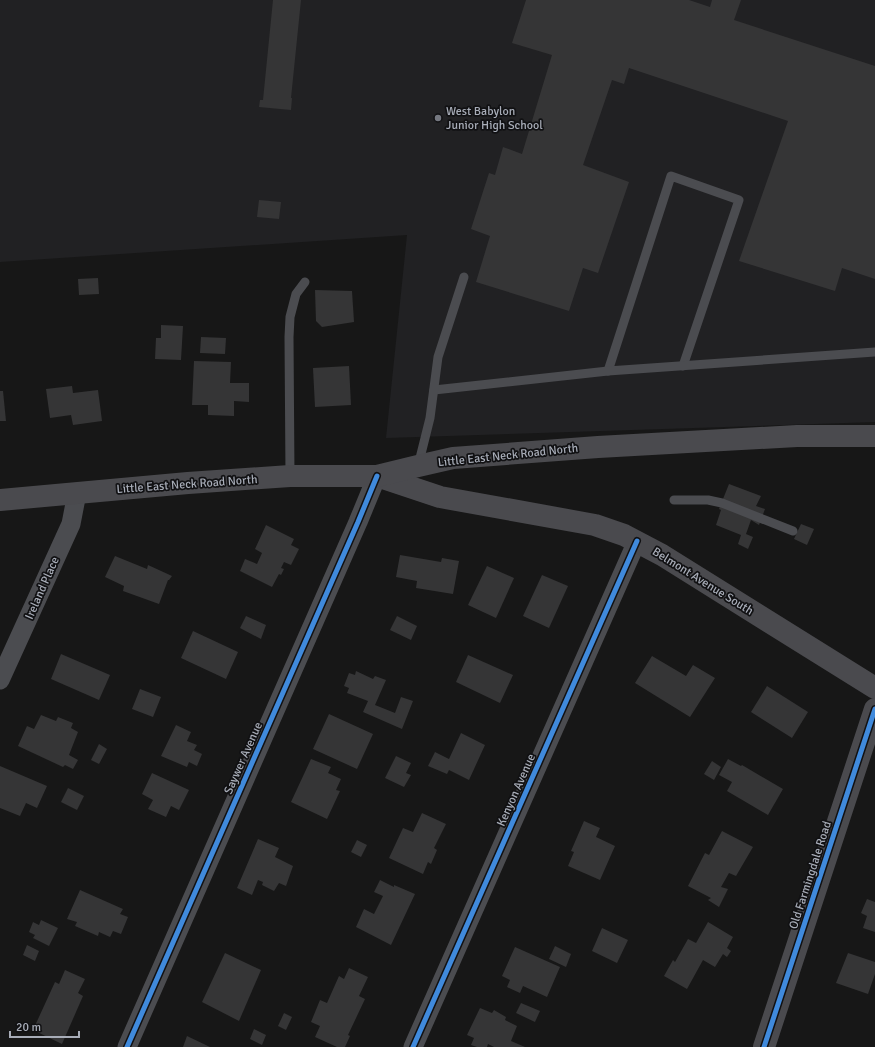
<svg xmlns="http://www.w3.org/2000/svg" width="875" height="1047" font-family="Signika,sans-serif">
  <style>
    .built { fill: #212123 }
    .building { fill: #353536 }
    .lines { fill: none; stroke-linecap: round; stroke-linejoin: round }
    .lane { stroke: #4b4c50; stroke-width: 9 }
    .street { stroke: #4b4c50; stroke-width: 19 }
    .secondary { stroke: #4a4a4e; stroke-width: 22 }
    .cycleway-casing { stroke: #111113; stroke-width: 8 }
    .cycleway { stroke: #408adc; stroke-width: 5 }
    .poi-dot { fill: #757880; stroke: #111113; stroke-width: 1.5 }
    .labels { text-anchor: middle; stroke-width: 3.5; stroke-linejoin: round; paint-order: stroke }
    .poi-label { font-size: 12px; fill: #a8adb8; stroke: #111113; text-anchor: start }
    .street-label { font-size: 12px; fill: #a8adb8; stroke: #111113 }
  </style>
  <rect width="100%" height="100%" fill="#171717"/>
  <path class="built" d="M0,0H875V422L386,438L407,235L0,262Z"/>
  <g class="building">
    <path d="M273,0H301L291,98H292L291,110L259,107L260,100H263Z"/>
    <path d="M526,0H689L710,7L712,0H741L734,20L875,66V279L842,268L835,291L739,261L788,121L629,68L624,84L612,80L583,165L629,182L598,273L583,268L569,311L476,282L490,236L471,229L489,173L495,175L503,147L522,154L552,55L512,43Z"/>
    <path d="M259,200L281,202L279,219L257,217Z"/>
    <path d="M98,278L99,294L79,295L78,279Z"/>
    <path d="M315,290L352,291L354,322L322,327L316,321Z"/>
    <path d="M161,325L183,326L181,360L155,359L156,338H161Z"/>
    <path d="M201,337L226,338L225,354L200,353Z"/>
    <path d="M194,361L231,362L230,383H249V402L234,401V416L208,415V405H192Z"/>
    <path d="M349,366L351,405L315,407L313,368Z"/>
    <path d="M72,386L73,393L98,390L102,421L73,425L71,415L50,418L46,389Z"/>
    <path d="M0,391H3L6,421H0Z"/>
    <path d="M729,484L761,496L756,506L765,509L759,525L751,520L746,534L753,537L748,549L738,544L741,535L716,525L721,510L719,509Z"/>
    <path d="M801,524L814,529L807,545L794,539Z"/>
    <path d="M266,525L294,539L291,545L299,549L291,565L284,562L281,568L284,569L281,575L279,574L272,587L240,571L245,559L257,564L262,553L255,549Z"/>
    <path d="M400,555L441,562L442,558L459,561L453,594L416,588L417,581L396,577Z"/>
    <path d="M115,556L147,569L148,565L172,576L169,580H168L159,604L123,591L124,586L105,577Z"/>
    <path d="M487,566L514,578L496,618L468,605Z"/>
    <path d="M542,575L568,586L549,628L523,616Z"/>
    <path d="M246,616L266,625L261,639L240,628Z"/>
    <path d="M397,616L417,626L411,640L390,630Z"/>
    <path d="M193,631L238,652L226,679L181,658Z"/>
    <path d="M61,654L110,675L99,700L51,679Z"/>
    <path d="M468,655L513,675L500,703L456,682Z"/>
    <path d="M652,656L686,676L693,665L715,678L690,717L635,683Z"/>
    <path d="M356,671L373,679L375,676L386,680L375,705L395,713L401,697L413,701L402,729L363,712L368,701L347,693L349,688L344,686L349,673L355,675Z"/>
    <path d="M767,686L808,712L792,738L751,712Z"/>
    <path d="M140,689L161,697L153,717L132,709Z"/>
    <path d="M329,714L373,734L357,769L313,749Z"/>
    <path d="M41,715L56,721L58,717L73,723L71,728L78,732L69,755L78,760L73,769L65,765L63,767L18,746L27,726L34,729Z"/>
    <path d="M176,725L191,732L187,741L197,745L194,750L202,754L197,766L189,762L187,767L161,756Z"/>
    <path d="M461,733L485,745L469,780L449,770L447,774L428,766L435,752L449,759Z"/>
    <path d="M99,744L107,749L99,764L91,760Z"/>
    <path d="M396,756L411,763L406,773L411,775L404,787L385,778Z"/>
    <path d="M311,759L331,767L328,773L341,779L336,790L340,791L327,819L291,802Z"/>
    <path d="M728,759L741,766L742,765L783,789L768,815L727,791L732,782L719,775Z"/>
    <path d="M712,761L721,767L714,780L704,774Z"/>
    <path d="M0,766L47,786L37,808L26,803L20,816L0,808Z"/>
    <path d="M152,773L189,790L179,810L171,806L166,817L148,809L153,800L142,794Z"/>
    <path d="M68,788L84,796L77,810L61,802Z"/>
    <path d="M422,813L446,824L434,848L437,850L431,864L428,862L423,874L389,858L403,828L413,832Z"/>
    <path d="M584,821L600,828L596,837L615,846L600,880L568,866L574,852L571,851Z"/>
    <path d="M722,831L753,847L736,876L729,873L721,887L728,889L719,907L708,900L711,898L688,886L705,853L709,855Z"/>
    <path d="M258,839L279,848L275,857L293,866L286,886L279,883L274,891L262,885L263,882L258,880L252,895L237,888Z"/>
    <path d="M357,840L367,845L361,857L351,852Z"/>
    <path d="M380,880L394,887V885L415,894L391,945L356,927L364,909L374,914L383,896L374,892Z"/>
    <path d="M80,890L123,909L120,914L128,917L121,934L113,931L110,937L99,932L98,936L75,926L77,922L67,919Z"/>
    <path d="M867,899L875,902V932L863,928L867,916L861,913Z"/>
    <path d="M41,920L58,928L49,946L33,938L35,935L29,932L33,922L39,925Z"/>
    <path d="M708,922L733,937L727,948L731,951L727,957L723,954L715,967L703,960L687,989L664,976L673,960L675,962L688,939L696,943Z"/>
    <path d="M602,928L628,940L617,963L592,951Z"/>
    <path d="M27,945L39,951L35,961L23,955Z"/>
    <path d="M555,946L571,954L566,967L549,959Z"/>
    <path d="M515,947L560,967L547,997L523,986L520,993L507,987L510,980L502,976Z"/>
    <path d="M225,953L261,970L239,1021L202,1002Z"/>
    <path d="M848,953L875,962V974L868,994L836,983Z"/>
    <path d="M349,968L368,977L359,996L365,999L348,1035L350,1036L345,1047H337L315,1037L320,1026L311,1022L320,1000L327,1003L339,976L344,979Z"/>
    <path d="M65,970L85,979L78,993L83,996L62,1044L33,1030L55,982L59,984Z"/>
    <path d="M521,1003L540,1011L535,1022L516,1013Z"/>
    <path d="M480,1008L492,1013L494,1010L506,1017L505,1020L517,1026L511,1041L525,1047H494L488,1044L487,1047H477L471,1045L474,1038L467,1035Z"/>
    <path d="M284,1013L292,1017L286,1030L278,1026Z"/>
    <path d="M254,1029L266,1035L262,1045L250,1039Z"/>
    <path d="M187,1036L210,1047H183Z"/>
  </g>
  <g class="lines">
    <g class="lane">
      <path d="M608,371L671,176L739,200L683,366"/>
      <path d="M434,390L608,371L875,352"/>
      <path d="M418,466L430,418L438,357L464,277"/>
      <path d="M290,476L289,337L290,317L296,294L305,282"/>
      <path d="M674,500H708L722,503L793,531"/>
    </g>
    <g class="street">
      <path d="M0,680L71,524L77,493"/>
      <path d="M127,1047L358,522L377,476"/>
      <path d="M413,1047L637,541"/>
    </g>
    <g class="secondary">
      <path d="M377,476L440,497L595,525L624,535L662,555L875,688"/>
      <path d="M0,500L188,483L290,476H377L418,466L453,458L598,447L797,436H875"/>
      <path d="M764,1047L875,709"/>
    </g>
    <g class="cycleway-casing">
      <g id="cycleway">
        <path d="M127,1047L358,522L377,476"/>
        <path d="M413,1047L637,541"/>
        <path d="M764,1047L875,709"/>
      </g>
    </g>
    <use href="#cycleway" class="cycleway"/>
  </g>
  <circle class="poi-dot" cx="438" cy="118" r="4"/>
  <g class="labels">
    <g class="poi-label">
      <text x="446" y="115">West Babylon<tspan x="446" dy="14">Junior High School</tspan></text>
    </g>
    <g class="street-label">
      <text transform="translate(508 455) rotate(-6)" y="4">Little East Neck Road North</text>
      <text transform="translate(187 484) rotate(-4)" y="4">Little East Neck Road North</text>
      <text transform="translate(703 581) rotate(32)" y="4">Belmont Avenue South</text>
      <text transform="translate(42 588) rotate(-66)" y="4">Ireland Place</text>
      <text transform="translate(243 758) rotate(-66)" y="4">Saywer Avenue</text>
      <text transform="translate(516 790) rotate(-66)" y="4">Kenyon Avenue</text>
      <text transform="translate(810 875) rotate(-72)" y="4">Old Farmingdale Road</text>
    </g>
  </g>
  <path d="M10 1031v6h69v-6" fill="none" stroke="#a8adb8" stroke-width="2"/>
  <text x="16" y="1031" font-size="12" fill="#a8adb8" stroke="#111113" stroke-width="3" paint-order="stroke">20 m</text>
</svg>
